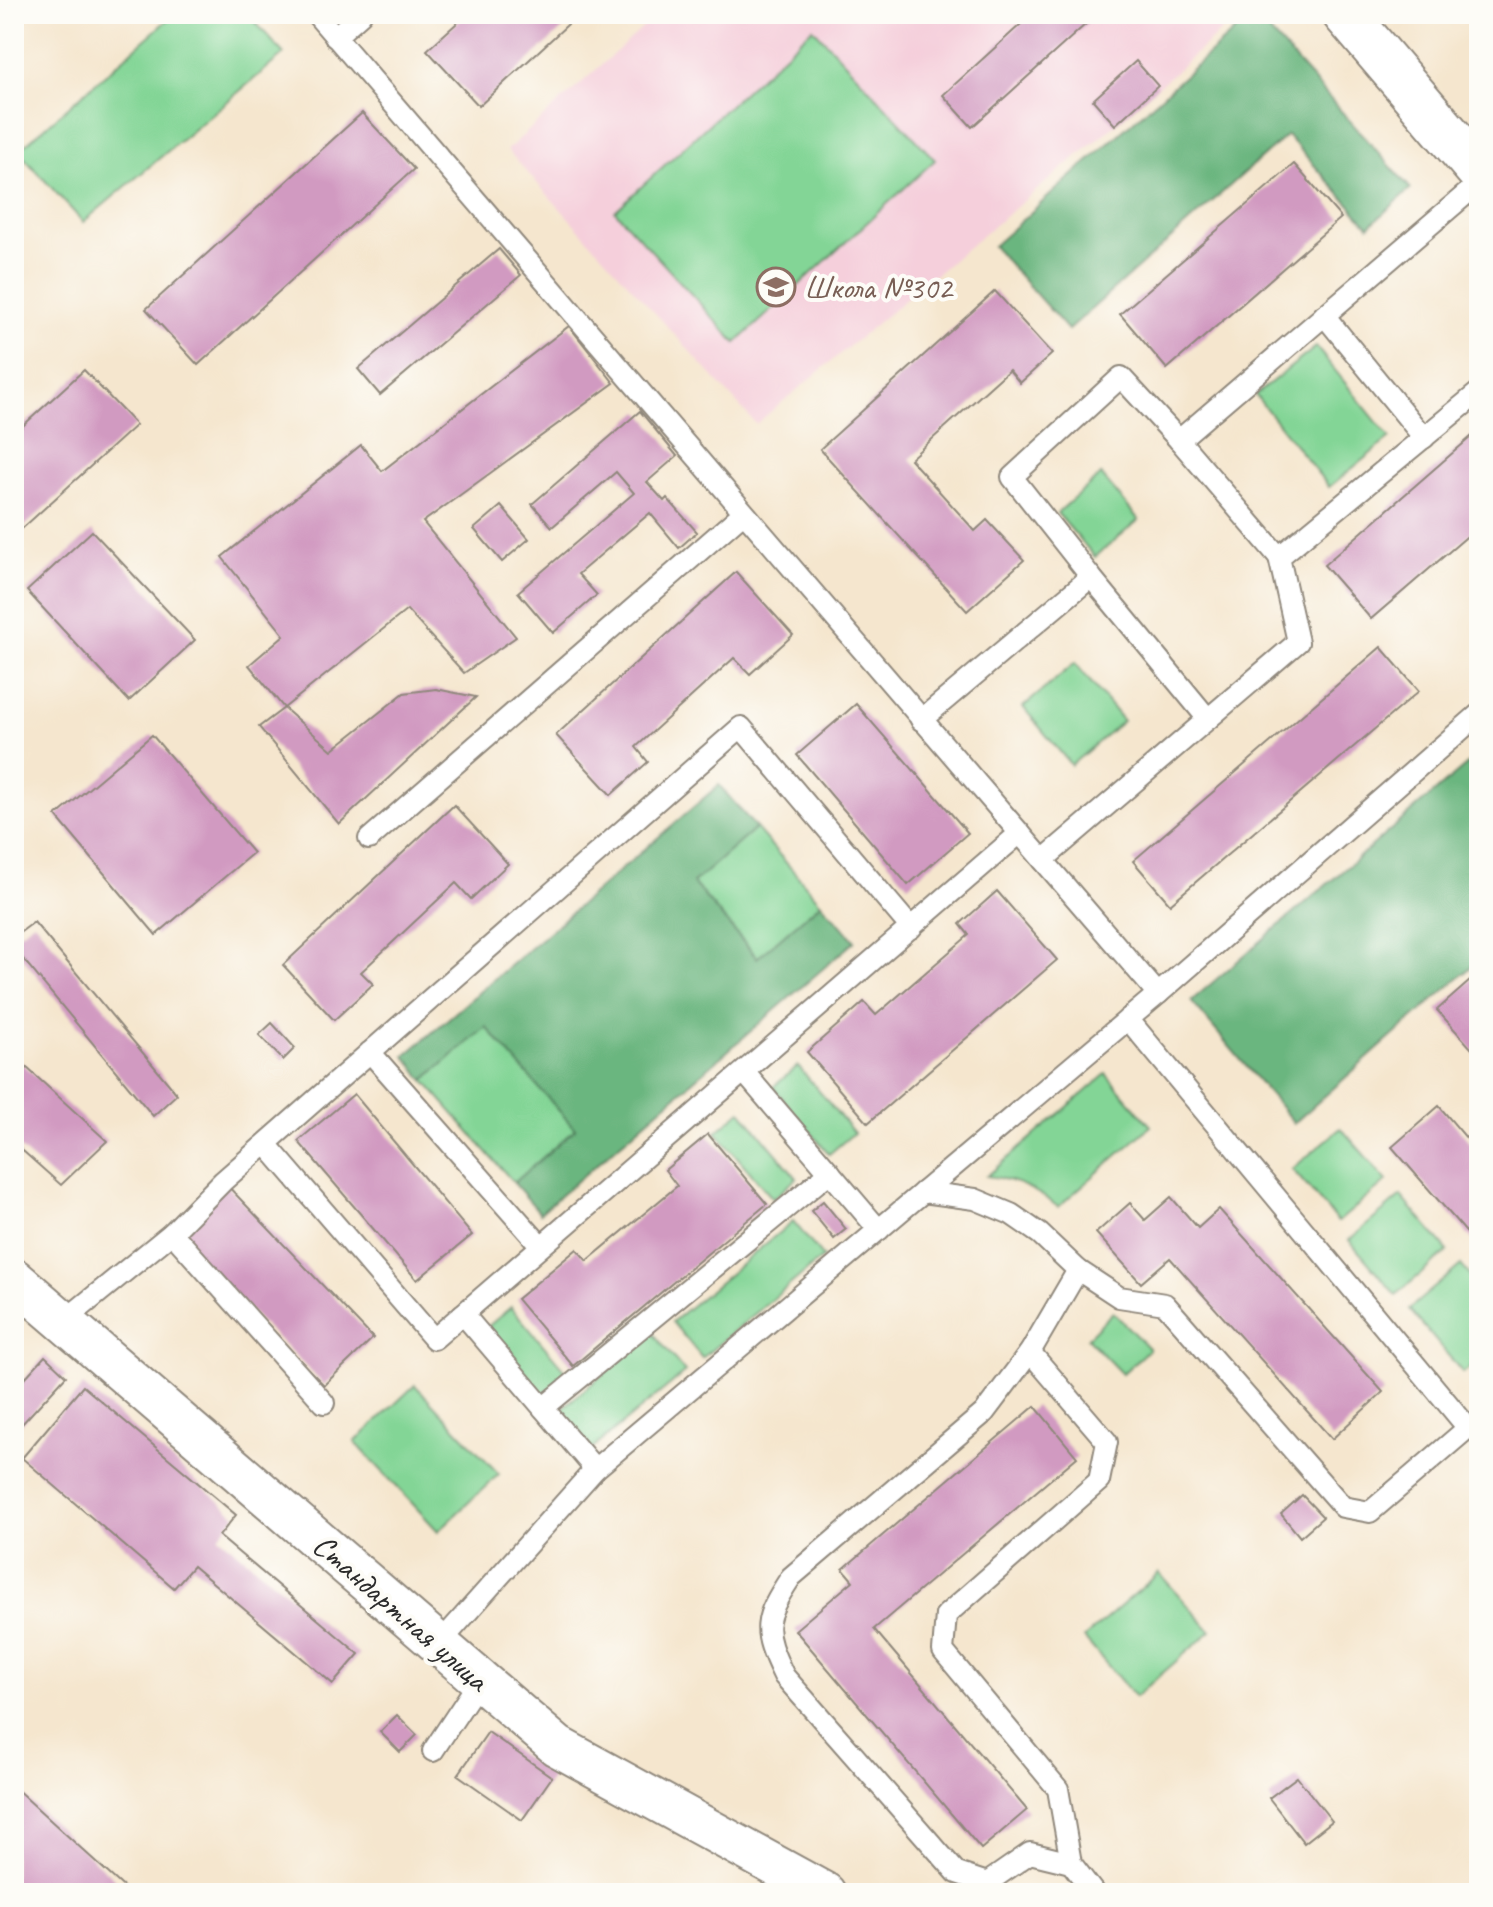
<svg xmlns="http://www.w3.org/2000/svg" width="1493" height="1907" font-family="Caveat,sans-serif">
  <style>
    .built { fill: #f5cfdb }
    .green { fill: #83d596; stroke: #578060; stroke-width: 2 }
    .forest { fill: #6ab67f; stroke: #4a7055; stroke-width: 2 }
    .building { fill: #d19ac1 }
    .lines { fill: none; stroke-linecap: round; stroke-linejoin: round }
    .service-casing { stroke: #90887c; stroke-width: 24 }
    .minor-casing { stroke: #90887c; stroke-width: 44 }
    .secondary-casing { stroke: #90887c; stroke-width: 48 }
    .service { stroke: #fff; stroke-width: 20 }
    .minor { stroke: #fff; stroke-width: 40 }
    .secondary { stroke: #fff; stroke-width: 44 }
    .labels { text-anchor: middle; stroke-width: 8; stroke-linejoin: round; paint-order: stroke }
    .education-label { font-size: 32px; fill: #785e54; stroke: #fdfcf7; text-anchor: start }
    .street-label { font-size: 32px; fill: #2b2b2b; stroke: #fdfcf7 }
  </style>
  <rect width="100%" height="100%" fill="#fdfcf7"/>
  <filter id="ink" filterUnits="userSpaceOnUse"><feTurbulence type="fractalNoise" baseFrequency=".0125" numOctaves="2"/><feDisplacementMap in="SourceGraphic" scale="16" xChannelSelector="R" yChannelSelector="G"/><feConvolveMatrix kernelMatrix="1 2 1 2 8 2 1 2 1" color-interpolation-filters="sRGB"/></filter>
  <filter id="wash" filterUnits="userSpaceOnUse"><feTurbulence type="fractalNoise" baseFrequency=".006" numOctaves="4" result="noise"/><feDisplacementMap in="SourceGraphic" scale="32" xChannelSelector="R" yChannelSelector="G"/><feGaussianBlur stdDeviation="1.8" result="paint"/><feColorMatrix in="noise" values="0 0 0 0 0 0 0 0 0 0 0 0 0 0 0 0 0 1.4 0 .05"/><feComposite in="paint" operator="in"/></filter>
  <g filter="url(#wash)">
    <rect width="100%" height="100%" fill="#f5e6ce"/>
    <path class="built" d="M658,14H1241L1098,139L756,424L507,150Z"/>
    <g class="green">
      <path d="M174,14H248L284,54L83,222L18,151Z"/>
      <path d="M813,28L935,160L736,343L615,211Z"/>
      <path d="M1316,347L1390,438L1329,487L1255,395Z"/>
      <path d="M1101,475L1139,520L1095,557L1057,513Z"/>
      <path d="M1075,663L1123,721L1071,765L1023,707Z"/>
      <path d="M756,828L821,903L758,958L693,883Z"/>
      <path d="M486,1026L576,1129L514,1183L424,1080Z"/>
      <path d="M798,1066L854,1133L829,1154L773,1087Z"/>
      <path d="M1106,1074L1151,1126L1058,1207C1037,1190 1015,1179 987,1176Z"/>
      <path d="M741,1111L797,1178L773,1199L716,1132Z"/>
      <path d="M1341,1128L1387,1181L1338,1222L1292,1169Z"/>
      <path d="M1401,1196L1448,1251L1396,1295L1349,1240Z"/>
      <path d="M793,1221L823,1257L702,1358L672,1322Z"/>
      <path d="M1461,1265L1479,1286V1360L1463,1373L1409,1309Z"/>
      <path d="M511,1307L568,1374L542,1395L486,1328Z"/>
      <path d="M1113,1312L1149,1349L1122,1374L1087,1338Z"/>
      <path d="M653,1333L685,1372L592,1449L560,1410Z"/>
      <path d="M415,1385L499,1474L438,1531L355,1442Z"/>
      <path d="M1159,1573L1211,1631L1135,1697L1084,1638Z"/>
    </g>
    <g class="forest">
      <path d="M1254,14L1411,189L1369,226L1287,135L1068,330L993,246Z"/>
      <path d="M1479,754V960L1294,1123L1191,1001Z"/>
      <path d="M719,785L756,828L693,883L757,958L821,903L855,941L540,1213L514,1183L575,1129L486,1027L424,1080L405,1056Z"/>
    </g>
    <g id="blocks">
      <g class="building">
        <path d="M467,14H579L479,106L427,50Z"/>
        <path d="M1032,14H1097L972,127L943,95Z"/>
        <path d="M1136,61L1158,86L1115,125L1093,100Z"/>
        <path d="M362,113L414,169L198,365L146,309Z"/>
        <path d="M1294,164L1341,218L1167,369L1120,314Z"/>
        <path d="M499,249L521,275L380,395L358,369Z"/>
        <path d="M995,291L1052,354L1020,383L1009,370L910,459L975,531L987,520L1024,560L967,611L820,449Z"/>
        <path d="M569,326L614,383L423,522L516,637L464,673L407,610L284,708L332,750L404,693L436,689L476,697L339,824L259,727L284,708L249,665L284,635L222,557L361,445L382,471Z"/>
        <path d="M84,370L136,425L14,536V434Z"/>
        <path d="M640,411L677,456L647,482L664,501L667,498L697,532L679,548L650,513L578,574L597,595L553,633L518,592L634,493L616,472L552,527L532,504Z"/>
        <path d="M1479,430V526L1371,619L1324,565Z"/>
        <path d="M501,506L529,539L502,562L474,529Z"/>
        <path d="M92,531L195,640L129,701L27,591Z"/>
        <path d="M736,572L793,635L750,674L734,658L636,747L648,762L611,795L556,735Z"/>
        <path d="M1381,647L1419,691L1170,904L1133,861Z"/>
        <path d="M856,704L968,833L908,885L797,755Z"/>
        <path d="M152,735L253,853L156,935L56,816Z"/>
        <path d="M454,805L508,864L471,899L456,883L361,972L373,984L334,1020L283,965Z"/>
        <path d="M997,891L1057,960L868,1123L807,1052L864,1002L876,1015L969,935L960,924Z"/>
        <path d="M34,922L177,1094L153,1116L14,948V937Z"/>
        <path d="M1479,973V1057L1437,1010Z"/>
        <path d="M272,1023L295,1048L283,1060L259,1035Z"/>
        <path d="M14,1056L107,1141L61,1185L14,1143Z"/>
        <path d="M354,1094L472,1235L417,1280L298,1141Z"/>
        <path d="M1439,1106L1479,1153V1247L1392,1147Z"/>
        <path d="M708,1134L767,1204L573,1366L517,1299L577,1249L587,1261L677,1186L665,1170Z"/>
        <path d="M223,1181L373,1338L324,1385L172,1233Z"/>
        <path d="M1171,1197L1198,1228L1219,1209L1383,1392L1332,1439L1170,1258L1141,1283L1096,1233L1130,1203L1145,1220Z"/>
        <path d="M823,1201L846,1229L834,1239L811,1211Z"/>
        <path d="M45,1356L66,1376L21,1425L14,1418V1390Z"/>
        <path d="M83,1386L236,1515L219,1536L359,1654L333,1684L193,1566L174,1588L22,1458Z"/>
        <path d="M1035,1406L1077,1457L874,1629L1027,1810L981,1849L795,1630L853,1581L843,1569Z"/>
        <path d="M1302,1495L1323,1517L1300,1537L1281,1514Z"/>
        <path d="M397,1715L417,1735L400,1752L380,1732Z"/>
        <path d="M488,1732L552,1777L522,1820L458,1775Z"/>
        <path d="M1297,1777L1332,1821L1304,1843L1269,1798Z"/>
        <path d="M14,1787L130,1893H14Z"/>
      </g>
    </g>
  </g>
  <g filter="url(#ink)">
    <use href="#blocks" fill-opacity="0" stroke="#90887c" stroke-width="2"/>
    <g class="lines">
      <g class="service-casing">
        <g id="service">
          <path d="M316,14L1158,994"/>
          <path d="M335,37L361,14"/>
          <path d="M1324,315L1424,438"/>
          <path d="M1179,440L1279,557"/>
          <path d="M1091,577L1208,719"/>
          <path d="M921,720L1091,577L1012,477L1121,377L1179,440L1479,183"/>
          <path d="M369,839L743,513"/>
          <path d="M1043,860L1298,642L1279,557L1479,392"/>
          <path d="M1128,1019L1468,1428L1479,1424"/>
          <path d="M370,1052L541,1246"/>
          <path d="M744,1072L879,1230"/>
          <path d="M266,1144L434,1339L1020,833"/>
          <path d="M923,1192L975,1199L1011,1214L1040,1234L1078,1270L1119,1297L1165,1304L1343,1507L1370,1512L1468,1428"/>
          <path d="M172,1233L324,1403"/>
          <path d="M463,1314L595,1469"/>
          <path d="M64,1321L172,1233L223,1181L741,727L911,928"/>
          <path d="M1030,1352L1107,1442L1099,1481L946,1615L943,1651L1058,1789L1071,1863L1094,1893"/>
          <path d="M543,1408L830,1172"/>
          <path d="M439,1644L595,1469L1158,994L1479,714"/>
          <path d="M433,1751L480,1680"/>
          <path d="M1071,1863L1030,1853L987,1883L957,1873L784,1676C761,1629 763,1620 791,1577L984,1413L1030,1352L1078,1270"/>
        </g>
      </g>
      <g class="minor-casing">
        <path id="minor" d="M14,1279L557,1746L825,1893"/>
      </g>
      <g class="secondary-casing">
        <path id="secondary" d="M1345,14L1479,171"/>
      </g>
      <use href="#service" class="service"/>
      <use href="#minor" class="minor"/>
      <use href="#secondary" class="secondary"/>
    </g>
  </g>
  <defs>
    <g id="school-ring" transform="scale(2)"><circle r="9.5" fill="#fdfcf7" stroke="#8d6e63" stroke-width="1.5"/><path d="M0-5L7-2L0 1L-7-2ZM-4 1L0 2.5L4 1V4Q0 6-4 4Z" fill="#8d6e63"/></g>
  </defs>
  <g fill-rule="evenodd">
    <use href="#school-ring" x="776" y="287"/>
  </g>
  <g class="labels">
    <g class="education-label">
      <text x="804" y="298">Школа №302</text>
    </g>
    <g class="street-label">
      <text transform="translate(401 1612) rotate(41)" y="11">Стандартная улица</text>
    </g>
  </g>
  <rect width="1493" height="1907" fill="none" stroke="#fdfcf7" stroke-width="48"/>
</svg>
